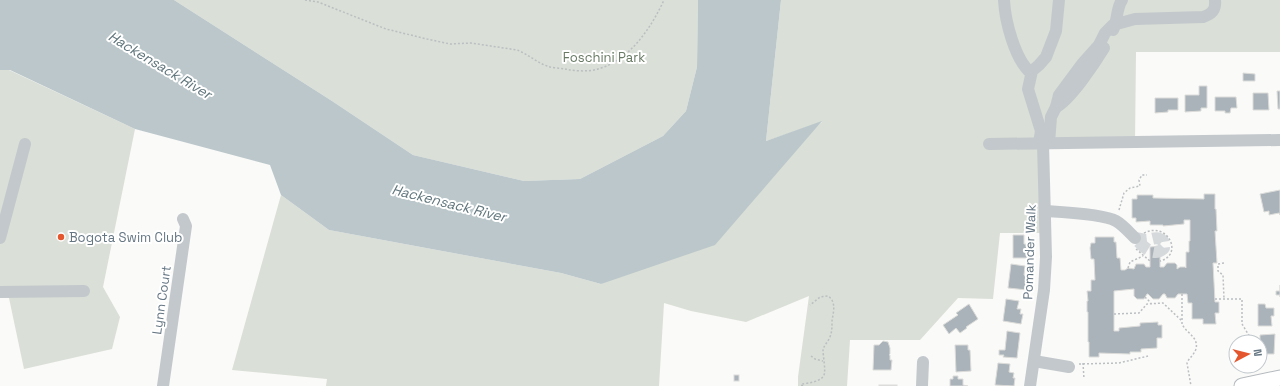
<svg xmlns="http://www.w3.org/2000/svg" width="1280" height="386" font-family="'Space Grotesk',sans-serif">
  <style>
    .green { fill: #dadfd7 }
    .water { fill: #bbc7cb }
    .building { fill: #aab3b9; stroke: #dcdcda }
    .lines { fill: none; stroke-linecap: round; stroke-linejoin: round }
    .minor-tunnel { stroke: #d5d9db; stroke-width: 12; stroke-dasharray: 12 6; stroke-linecap: butt }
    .major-casing { stroke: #b5babe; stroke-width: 17 }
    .path { stroke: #bbbfc2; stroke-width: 1.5; stroke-dasharray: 2 2; stroke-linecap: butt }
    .minor { stroke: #c3c8cc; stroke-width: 12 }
    .major { stroke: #fff; stroke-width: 15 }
    .poi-dot { fill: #e4572e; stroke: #fff; stroke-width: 1.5 }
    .labels { text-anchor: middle; stroke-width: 4; stroke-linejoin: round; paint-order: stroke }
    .park-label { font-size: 13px; fill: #687a64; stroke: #fff }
    .poi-label { font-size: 13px; fill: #657683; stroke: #fff; text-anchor: start }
    .street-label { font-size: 13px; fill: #657683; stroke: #fff }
    .water-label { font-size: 14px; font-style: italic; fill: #60757c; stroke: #fff }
  </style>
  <rect width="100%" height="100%" fill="#fafaf8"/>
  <g class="green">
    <path d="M174,0H698L697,67L686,111L663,136L580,179L524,181L413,155L332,101Z"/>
    <path d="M781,0H1280V52H1136L1135,142L1043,143L1046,233H1000L993,299L958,298L920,340H850L847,386H798V377L809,296L746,322L691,311L664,303L659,386H326L327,379L232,370L281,195L329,230L561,273L601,284L822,122L766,141Z"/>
    <path d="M0,70H9L135,129L103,287L120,317L112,349L24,369L9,298H0Z"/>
  </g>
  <path class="water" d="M0,0H174L332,101L413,155L524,181L580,179L663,136L686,111L697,67L698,0H781L766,141L822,121L715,245L601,284L561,273L329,230L281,195L270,165L135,129L10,70H0Z"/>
  <g class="building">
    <path d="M1243,73L1255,74V81H1243Z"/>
    <path d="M1199,86H1207V108H1201V111L1185,112V95H1199Z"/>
    <path d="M1277,91H1280V109H1278Z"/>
    <path d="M1253,93H1268L1269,110H1253Z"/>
    <path d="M1215,97H1236L1237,108H1231L1230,113H1225V111H1215Z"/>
    <path d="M1155,98H1178V110H1168V112L1155,113Z"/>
    <path d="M1280,190V215L1279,213L1269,215V211L1264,212L1260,194Z"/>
    <path d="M1204,194H1215V209H1216L1217,231H1215L1217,263H1213L1215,302H1219V313H1215L1216,324H1203V319H1192V303H1188L1187,294H1178L1175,298H1167L1165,294H1163L1159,299H1153L1148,294H1147L1144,299H1137L1134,296V289L1114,291V331H1119V328L1140,326V323L1158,322V325H1162V338H1157V348L1141,349V352H1130V354L1099,353V357H1089V342H1088V312H1087V301H1088L1087,291H1091V280H1095L1094,259H1091L1090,248L1091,243H1095V237H1114V242H1116L1117,258H1120L1121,270H1125L1128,268L1134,269L1136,264H1144L1146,267H1150V247L1160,246V267H1164L1167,263H1175L1177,265V269L1180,267H1185L1186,268V252H1189V241H1190V220H1184V224L1163,226V225H1150V221L1136,222V218H1132V199H1137V195H1153V198L1204,199Z"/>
    <path d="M1013,235H1024V244H1027V248H1029V258H1013Z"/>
    <path d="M1011,264L1025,266L1024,275L1026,276V280H1028L1027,290L1008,288Z"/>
    <path d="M1280,285V297V295H1276V291H1280Z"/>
    <path d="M1006,299L1019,301L1017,309H1021L1020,314H1023L1021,324L1003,321Z"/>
    <path d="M969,304L978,319L966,327L967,328L960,333L956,328L949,334L943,325L958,315L956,313Z"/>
    <path d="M1258,304H1265L1266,308H1274V316H1271L1272,326H1258Z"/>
    <path d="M1007,331L1020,333L1017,358L1003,357L1004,355H999V350H1005Z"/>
    <path d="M1275,334L1274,354H1260V335Z"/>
    <path d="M883,341L888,342L890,348V354L889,355H890V360H892L891,370H873L874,345H879Z"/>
    <path d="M955,345H968V350H970L971,371L956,372Z"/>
    <path d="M998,363L1010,364L1009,372L1014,373L1013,378H1015L1014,386L995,385Z"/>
    <rect x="734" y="375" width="5" height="6"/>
    <path d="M953,376H958V379H963V385L968,386H950V379H953Z"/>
    <rect x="879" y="385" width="18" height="1"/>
  </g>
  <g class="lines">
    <path class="minor-tunnel" d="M1135,238C1138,238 1141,239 1145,240C1152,240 1157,235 1163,241L1164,248C1153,259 1142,245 1135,238Z"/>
    <g class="major-casing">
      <path id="major" d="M1242,386L1280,378"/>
    </g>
    <g class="path">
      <path d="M305,0L318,2L386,29L427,39L450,44L471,43L517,50C528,54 536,62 547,66C552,68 559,68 565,69C575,71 588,72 598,69C630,60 651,28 664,0"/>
      <path d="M1119,210L1124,193L1130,188L1140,186L1139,180L1142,175H1147"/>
      <path d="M1144,233C1168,221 1184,255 1160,261"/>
      <path d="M1136,249L1150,261"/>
      <path d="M1224,263L1218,264V271L1223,275L1224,299"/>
      <path d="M1128,268L1130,262L1143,256"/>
      <path d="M1182,294V324C1186,333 1199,337 1196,349C1194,355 1189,358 1187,363L1191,386"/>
      <path d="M1145,297L1151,303"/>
      <path d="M1215,299H1242V324L1253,342"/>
      <path d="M1114,314L1139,313L1147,304L1163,303L1182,321"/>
      <path d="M811,356L815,359L823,361"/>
      <path d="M1083,363L1084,379"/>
      <path d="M1079,364L1119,363L1148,356"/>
      <path d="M1255,366L1256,371"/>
      <path d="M803,386L801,385L802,384C808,383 821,382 824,375C826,371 823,356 823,350C824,345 828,342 830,337C832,332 832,327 832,321C833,313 837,302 828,296L820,297L810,305"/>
    </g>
    <g class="minor">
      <path d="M1004,0C1005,21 1015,60 1031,73"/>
      <path d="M1113,30C1118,20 1116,9 1122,0"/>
      <path d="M1056,107C1070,100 1095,63 1104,48"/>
      <path d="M1039,143L1041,131L1028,89L1032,71L1039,65L1046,57L1056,31L1059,0"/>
      <path d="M1049,143L1051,117L1056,107L1059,95L1082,64L1099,45L1105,33L1113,25L1135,19L1203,17C1212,14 1216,10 1215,0"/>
      <path d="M989,144L1280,140"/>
      <path d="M1045,211C1061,212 1104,214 1116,221C1123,225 1129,232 1135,238"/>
      <path d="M0,238L25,144"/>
      <path d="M0,292L84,291"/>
      <path d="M1034,361L1069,367"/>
      <path d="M163,386L186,226L183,219"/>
      <path d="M922,386L923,362"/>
      <path d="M1030,386L1044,290L1046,257L1043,143"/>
    </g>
    <use href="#major" class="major"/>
  </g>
  <circle class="poi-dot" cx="61" cy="237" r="4"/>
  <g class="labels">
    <g class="park-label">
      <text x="604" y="62">Foschini Park</text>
    </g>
    <g class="poi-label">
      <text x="69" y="242">Bogota Swim Club</text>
    </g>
    <g class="street-label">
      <text transform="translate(1029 252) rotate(-88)" y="5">Pomander Walk</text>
      <text transform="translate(161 300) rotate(-82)" y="5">Lynn Court</text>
    </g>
    <g class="water-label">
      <text transform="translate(160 65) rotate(31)" y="5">Hackensack River</text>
      <text transform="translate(449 203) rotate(14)" y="5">Hackensack River</text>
    </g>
  </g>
  <g transform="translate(1248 354) rotate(83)"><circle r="19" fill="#ffffff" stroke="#c1c8cd"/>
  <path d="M0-3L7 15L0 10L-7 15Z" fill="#e4572e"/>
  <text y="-6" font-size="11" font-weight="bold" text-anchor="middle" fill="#657683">N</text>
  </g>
</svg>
